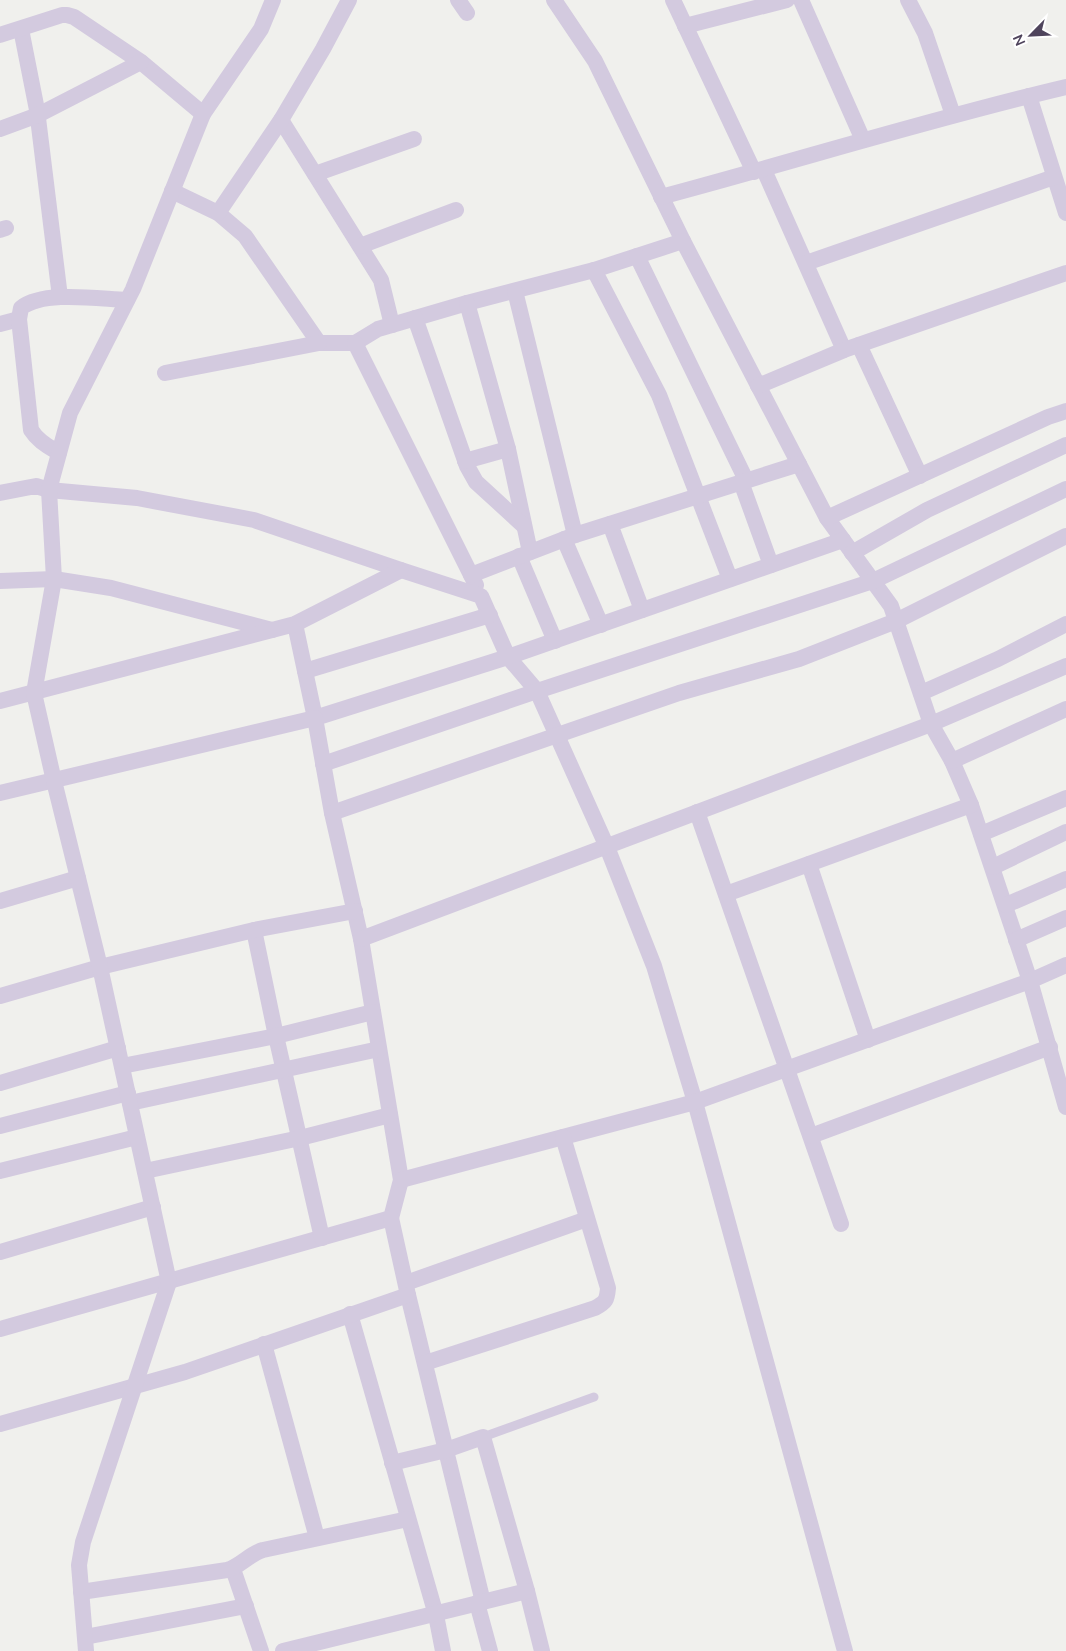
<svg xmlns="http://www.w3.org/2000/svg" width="1066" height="1651" font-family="Mulish,sans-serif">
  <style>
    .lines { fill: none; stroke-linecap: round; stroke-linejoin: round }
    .service { stroke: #d3cadf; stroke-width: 9 }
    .minor { stroke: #d3cadf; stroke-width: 16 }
  </style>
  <rect width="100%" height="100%" fill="#f0f0ed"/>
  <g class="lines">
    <path class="service" d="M483,1437L594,1397"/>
    <g class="minor">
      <path d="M458,0L467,13"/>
      <path d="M554,0L595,61L683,241"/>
      <path d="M673,0L754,172"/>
      <path d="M801,0L863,140"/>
      <path d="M908,0L925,33L953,115"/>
      <path d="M685,26L787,0"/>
      <path d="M21,29L37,110L60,297"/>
      <path d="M0,35L62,15H67L74,17L141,62L203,114"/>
      <path d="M1029,96L1066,213"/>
      <path d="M281,120L381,280L392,325"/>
      <path d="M0,129L38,115L141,62"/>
      <path d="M764,170L844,350"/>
      <path d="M315,174L414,139"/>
      <path d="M172,191L218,213L245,236L319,343H355L378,329L467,303L594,270L683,241L827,518L891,606L931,724L952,761L971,805L1030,981L1066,1107"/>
      <path d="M661,197C796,161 930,119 1066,87"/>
      <path d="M218,213L281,120L323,49L349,0"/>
      <path d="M0,230L6,228"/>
      <path d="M360,246L456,210"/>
      <path d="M637,256L746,480"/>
      <path d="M806,263L1054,177"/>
      <path d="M594,270L659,395L730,579"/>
      <path d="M515,291L575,535"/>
      <path d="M467,303L508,449L530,552"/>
      <path d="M415,318L467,466L476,482L524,526"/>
      <path d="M0,324L19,319"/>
      <path d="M355,343L476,585"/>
      <path d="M859,345L920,476"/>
      <path d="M165,373L319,343"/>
      <path d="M758,386L844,350L1066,273"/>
      <path d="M59,453C48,446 38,441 31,430L19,319L21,308C44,290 99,299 127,300"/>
      <path d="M465,461L508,449"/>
      <path d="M741,482L771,565"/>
      <path d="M0,493L36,486L49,490L137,498L254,520L401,570L481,596L508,657L537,691L607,847L654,966L695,1102L845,1651"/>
      <path d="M827,518L1048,417L1066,411"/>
      <path d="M610,524L642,610"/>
      <path d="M564,539L601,625"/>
      <path d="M852,553L927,510L1066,445"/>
      <path d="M519,556L555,641"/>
      <path d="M471,575L575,535L799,464"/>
      <path d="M0,581L54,579L111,588L272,630"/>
      <path d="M295,624L315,718L508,657L843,540"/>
      <path d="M305,671L490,615"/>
      <path d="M921,693L998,659L1066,624"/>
      <path d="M0,701L295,624L401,570"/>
      <path d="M952,761L1066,709"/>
      <path d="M323,764L537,691L873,581L1066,489"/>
      <path d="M0,793L315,718L332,813L361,939L401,1180L391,1218L0,1329"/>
      <path d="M697,812L841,1224"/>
      <path d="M332,813L679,693L799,659L896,621L1066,536"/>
      <path d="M981,834L1066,798"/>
      <path d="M809,864L868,1040"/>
      <path d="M993,867L1066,832"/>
      <path d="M726,894L971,805"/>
      <path d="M0,901L78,878"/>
      <path d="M1006,905L1066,879"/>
      <path d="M254,930L276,1036L322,1238"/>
      <path d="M361,939L931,724L1066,666"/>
      <path d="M1016,940L1066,918"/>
      <path d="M0,996L100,967L254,930L355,911"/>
      <path d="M122,1066L276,1036L373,1012"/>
      <path d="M0,1083L118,1048"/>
      <path d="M130,1103L379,1049"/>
      <path d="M0,1126L128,1093"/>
      <path d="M811,1136L1050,1047"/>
      <path d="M0,1171L137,1137"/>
      <path d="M145,1171L300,1138L390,1115"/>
      <path d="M401,1180L695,1102L1030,981L1066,965"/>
      <path d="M391,1218L408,1295L483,1602"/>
      <path d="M0,1252L153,1207"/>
      <path d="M406,1283L587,1219"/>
      <path d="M350,1314L436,1615L443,1651"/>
      <path d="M264,1344L317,1538"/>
      <path d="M425,1363L595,1308C606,1302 607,1300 608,1288L563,1137"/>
      <path d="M0,1424L185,1372L408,1295"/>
      <path d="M392,1463L446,1450L483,1437L527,1591L542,1651"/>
      <path d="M233,1569L261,1651"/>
      <path d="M81,1592L227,1570C241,1566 249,1554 263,1550L408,1519"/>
      <path d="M477,1603L490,1651"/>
      <path d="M85,1637L246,1606"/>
      <path d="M86,1651L79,1565L83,1542L169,1282L100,967L54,781L34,693L54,579L49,490L70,413L133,289L203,114L261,29L273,0"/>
      <path d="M283,1651L527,1591"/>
    </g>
  </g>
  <g transform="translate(1031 35) rotate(246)" stroke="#ffffff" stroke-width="4" paint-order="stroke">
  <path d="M0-4L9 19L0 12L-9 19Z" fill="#4f445c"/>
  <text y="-8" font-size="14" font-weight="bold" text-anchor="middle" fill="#4f445c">N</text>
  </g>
</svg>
